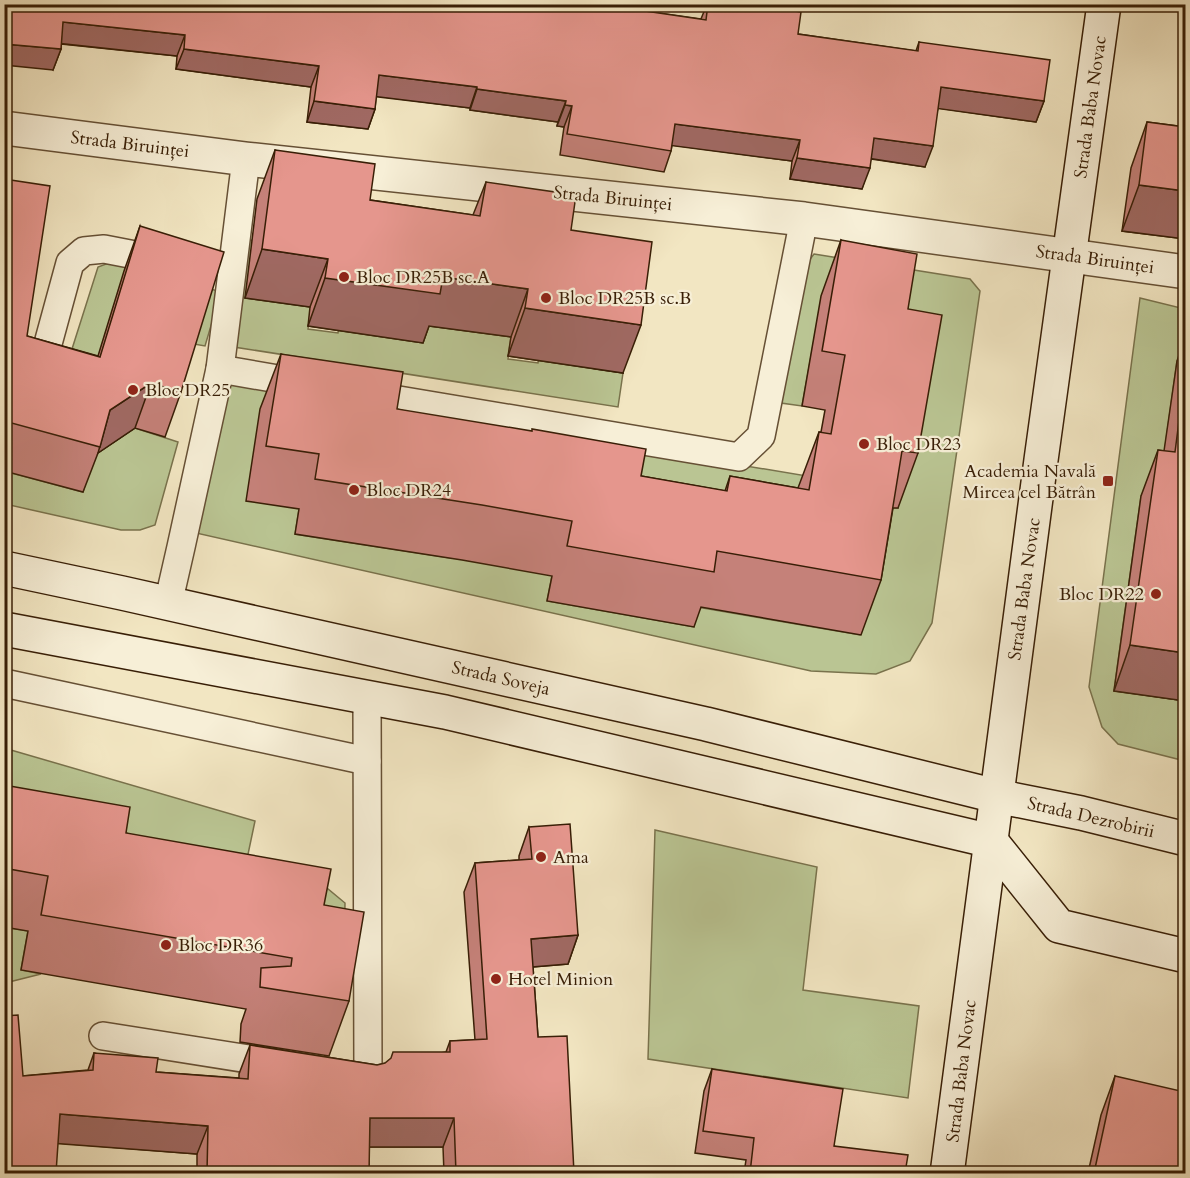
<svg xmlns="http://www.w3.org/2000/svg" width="1190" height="1178" font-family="Cardo,serif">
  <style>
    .green { fill: #bac593; stroke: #79724c; stroke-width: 1.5 }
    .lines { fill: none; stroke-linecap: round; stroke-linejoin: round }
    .service-casing { stroke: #665035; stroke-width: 30 }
    .minor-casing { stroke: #665035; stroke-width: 36 }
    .secondary-casing { stroke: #381e06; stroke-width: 36 }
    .service { stroke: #f7efd7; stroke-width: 27 }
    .minor { stroke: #f7efd7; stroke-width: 33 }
    .secondary { stroke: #f7efd7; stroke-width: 33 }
    .wall { fill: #c58179; stroke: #381e06; stroke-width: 1.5 }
    .shaded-wall { fill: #a06963; stroke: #381e06; stroke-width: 1.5 }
    .building { fill: #e5968d; stroke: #381e06; stroke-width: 1.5 }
    .poi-dot { fill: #8f2418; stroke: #f7efd7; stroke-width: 2 }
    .labels { text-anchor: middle; stroke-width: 4.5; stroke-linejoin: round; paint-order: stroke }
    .street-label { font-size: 18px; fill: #381e06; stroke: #f7efd7 }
    .poi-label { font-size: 18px; fill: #381e06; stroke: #f7efd7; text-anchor: start }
  </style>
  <rect width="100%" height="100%" fill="#f2e6c2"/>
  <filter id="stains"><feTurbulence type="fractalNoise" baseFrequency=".00333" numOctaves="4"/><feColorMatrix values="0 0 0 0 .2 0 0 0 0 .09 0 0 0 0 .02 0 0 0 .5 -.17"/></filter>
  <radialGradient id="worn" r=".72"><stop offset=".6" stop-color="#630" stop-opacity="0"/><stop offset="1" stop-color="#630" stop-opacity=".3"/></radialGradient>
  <g class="green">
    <path d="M249,240L261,241L312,298L308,329L338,333L340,319L429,299L512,328L508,359L538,363L540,349L595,369L623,373L618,407L234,347Z"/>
    <path d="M814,254L970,279L980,291L932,623L910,661L876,674L811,671L196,533L227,382L385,407L299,509L295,534L450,558L522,429L813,477L789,545L552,576L547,601L694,627L697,607L860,635L882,506L898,508L822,296L802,406L781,403L804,267Z"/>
    <path d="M114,261L221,292L205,346L194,344L84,402L4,356L65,371L98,267Z"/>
    <path d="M1140,298L1185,309V362L1177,361L1158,498L1141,496L1114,690L1185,701V761L1118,744L1102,727L1089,687Z"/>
    <path d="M135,428L178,442L155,525L140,530H121L5,504L4,471L83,492L94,455Z"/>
    <path d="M4,748L255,821L247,859L322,884L345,903L344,967L5,843Z"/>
    <path d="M655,830L817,867L803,990L919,1006L908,1098L648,1059Z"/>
    <path d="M5,927L28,931L21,970L41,974L5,983Z"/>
  </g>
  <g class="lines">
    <g class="service-casing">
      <g id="service">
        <path d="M49,340L70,263L84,251L104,249L166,261"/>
        <path d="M220,369L307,384"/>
        <path d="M363,394L739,457L761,436L804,219"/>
        <path d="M168,604L181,547L220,369L246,159"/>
        <path d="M4,683L367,761"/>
        <path d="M103,1036L280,1064"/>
        <path d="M347,1075L368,1078L367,697"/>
      </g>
    </g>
    <g class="minor-casing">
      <path id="minor" d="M4,128L246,159L804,219L1186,272"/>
    </g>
    <g class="secondary-casing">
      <g id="secondary">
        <path d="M4,568L122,593L706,724L996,796L1081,813L1186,839"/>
        <path d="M4,629L445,712L991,841"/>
        <path d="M991,841L1059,926L1186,956"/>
        <path d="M947,1174L1041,460L1104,4"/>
      </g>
    </g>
    <use href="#service" class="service"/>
    <use href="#minor" class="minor"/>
    <use href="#secondary" class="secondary"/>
  </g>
  <g class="wall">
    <path d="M4,4L610,6L701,19L707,4H751L798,34L916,51L919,42L1044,101L1036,122L938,108L925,167L871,159L862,189L790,179L792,161L672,145L671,151L664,172L560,155L564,127L557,126L558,122L470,110V108L376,96L375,109L368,129L307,122L311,87L176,69L177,56L61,44V49L53,70Z"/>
    <path d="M1147,122L1185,127V239L1122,231L1131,168Z"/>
    <path d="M275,150L370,200L473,215L486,182L571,230L623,373L508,356L511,337L429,326L423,343L308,326L310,307L245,298L257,199Z"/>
    <path d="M4,179L27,336L98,356L124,271L140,226L181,392L165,437L135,428L98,453L83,492L4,471Z"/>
    <path d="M841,240L908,309L918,453L898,508H893L881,580L861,635L701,607L694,627L547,601L552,576L462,560L295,534L299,509L246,501L260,409L281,354L397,409L641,476L725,491L730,476L798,488L819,432H821L825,410L802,406L821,296Z"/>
    <path d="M1185,338V701L1114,691L1141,496L1158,450L1164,451L1177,361Z"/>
    <path d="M4,785L126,833L324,905L349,1001L329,1056L240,1042L241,1024L246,1009L21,970L28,931L4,927Z"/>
    <path d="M529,827L578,935L568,964L533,967L538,1037L574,1173H444L443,1147H369V1173H197V1154L58,1143L23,1076L88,1070L94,1053L156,1072L239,1078V1074L250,1045L377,1065L446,1052L450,1041L475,1040L464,892L475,863L519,860V856Z"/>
    <path d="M712,1069L834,1146L905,1173H744L746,1160L695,1153L704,1091Z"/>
    <path d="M1115,1076L1185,1173H1088L1101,1115Z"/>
  </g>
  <g class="shaded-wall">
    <path d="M63,22L185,35L177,56L56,43Z"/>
    <path d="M4,44L61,49L53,70L4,65Z"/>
    <path d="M184,49L319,66L311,87L176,69Z"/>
    <path d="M379,75L477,87L470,108L371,96Z"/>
    <path d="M941,87L1044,101L1036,122L934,108Z"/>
    <path d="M477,89L566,101L558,122L470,110Z"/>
    <path d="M314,101L375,109L368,129L307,122Z"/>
    <path d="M565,105L572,106L564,127L557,126Z"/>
    <path d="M675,124L800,140L792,161L667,145Z"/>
    <path d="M874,138L933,146L925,167L867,158Z"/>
    <path d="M797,158L870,168L862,189L790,179Z"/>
    <path d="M1139,185L1185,191V239L1122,231Z"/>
    <path d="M262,249L328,259L310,307L245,298Z"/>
    <path d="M443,277L528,289L511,337L429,326L423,343L308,326L325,278Z"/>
    <path d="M525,308L641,325L623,373L508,356Z"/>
    <path d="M151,383L135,428L98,453L110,410Z"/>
    <path d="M1130,645L1185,653V701L1114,691Z"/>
    <path d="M578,935L568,964L520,968L531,939Z"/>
    <path d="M60,1114L208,1126L197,1154L50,1143Z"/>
    <path d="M370,1118H454L443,1147H359Z"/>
  </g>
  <g class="building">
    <path d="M4,4H611L610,6L706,20L708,4H751L801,12L798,34L918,51L919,42L1050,60L1044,101L941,87L933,146L874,138L870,168L797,158L800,140L675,124L671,151L567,134L572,106L565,105L566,101L477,89V87L379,75L375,109L314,101L319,66L184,49L185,35L63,22L61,49L4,44Z"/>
    <path d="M1147,122L1185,127V191L1139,185Z"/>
    <path d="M275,150L375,164L370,200L480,216L486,182L576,195L571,230L652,242L641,325L525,308L528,289L443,277L440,294L325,278L328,259L262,249Z"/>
    <path d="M4,179L50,186L27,336L100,357L140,226L224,252L181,392L151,383L110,410L100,447L4,421Z"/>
    <path d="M841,240L917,254L908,309L942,315L918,453L902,451L881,580L717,551L714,572L567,546L572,521L482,505L315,479L319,454L266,446L281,354L403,372L397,409L532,431V429L646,449L641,476L727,491L730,476L809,490L819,432L831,434L845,355L822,351Z"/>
    <path d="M1185,374V653L1130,645L1158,450L1175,452Z"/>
    <path d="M4,785L130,807L126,833L331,869L324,905L364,912L349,1001L260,987L261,968L291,966L292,958L41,915L48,876L4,868Z"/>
    <path d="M570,824L578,935L531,939L538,1037L567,1036L574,1173H456L454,1118H370L369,1173H237L207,1172L208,1126L60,1114L56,1173H4V1016L18,1015L23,1076L93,1070L94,1053L158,1058L156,1072L248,1079L250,1045L377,1065L385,1063L391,1058L393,1052H450V1041L487,1039L475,863L532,859L529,827Z"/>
    <path d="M712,1069L843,1089L834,1146L908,1155L905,1173H750L754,1138L703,1131Z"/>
    <path d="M1115,1076L1185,1092V1173H1094Z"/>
  </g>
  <g class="poi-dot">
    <circle cx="344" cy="277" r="6"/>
    <circle cx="546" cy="298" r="6"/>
    <circle cx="133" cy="390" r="6"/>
    <circle cx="864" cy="444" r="6"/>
    <rect x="1102" y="475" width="12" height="12" rx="3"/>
    <circle cx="354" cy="490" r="6"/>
    <circle cx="1156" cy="594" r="6"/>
    <circle cx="541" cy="857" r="6"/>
    <circle cx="166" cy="945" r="6"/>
    <circle cx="496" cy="979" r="6"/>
  </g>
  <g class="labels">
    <g class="street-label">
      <text transform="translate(1090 107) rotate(-82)" y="6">Strada Baba Novac</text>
      <text transform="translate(130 144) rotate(7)" y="6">Strada Biruinței</text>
      <text transform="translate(613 198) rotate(6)" y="6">Strada Biruinței</text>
      <text transform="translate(1095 259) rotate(8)" y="6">Strada Biruinței</text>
      <text transform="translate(1024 589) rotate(-82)" y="6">Strada Baba Novac</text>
      <text transform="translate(501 678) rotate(13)" y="6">Strada Soveja</text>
      <text transform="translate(1091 817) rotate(13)" y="6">Strada Dezrobirii</text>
      <text transform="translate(961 1071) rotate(-83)" y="6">Strada Baba Novac</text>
    </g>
    <g class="poi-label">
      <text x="356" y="283">Bloc DR25B sc.A</text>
      <text x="558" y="304">Bloc DR25B sc.B</text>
      <text x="145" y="396">Bloc DR25</text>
      <text x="876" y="450">Bloc DR23</text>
      <text x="1096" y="477" text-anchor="end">Academia Navală<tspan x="1096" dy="21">Mircea cel Bătrân</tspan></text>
      <text x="366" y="496">Bloc DR24</text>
      <text x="1144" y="600" text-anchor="end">Bloc DR22</text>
      <text x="553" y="863">Ama</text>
      <text x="178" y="951">Bloc DR36</text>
      <text x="508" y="985">Hotel Minion</text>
    </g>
  </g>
  <rect width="1190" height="1178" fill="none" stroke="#f2e6c2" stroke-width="24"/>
  <rect x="6" y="6" width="1178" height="1166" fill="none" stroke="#381e06" stroke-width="3"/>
  <rect x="12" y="12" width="1166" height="1154" fill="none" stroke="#381e06" stroke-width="1.5"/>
  <rect width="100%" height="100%" filter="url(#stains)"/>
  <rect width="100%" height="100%" fill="url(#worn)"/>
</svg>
